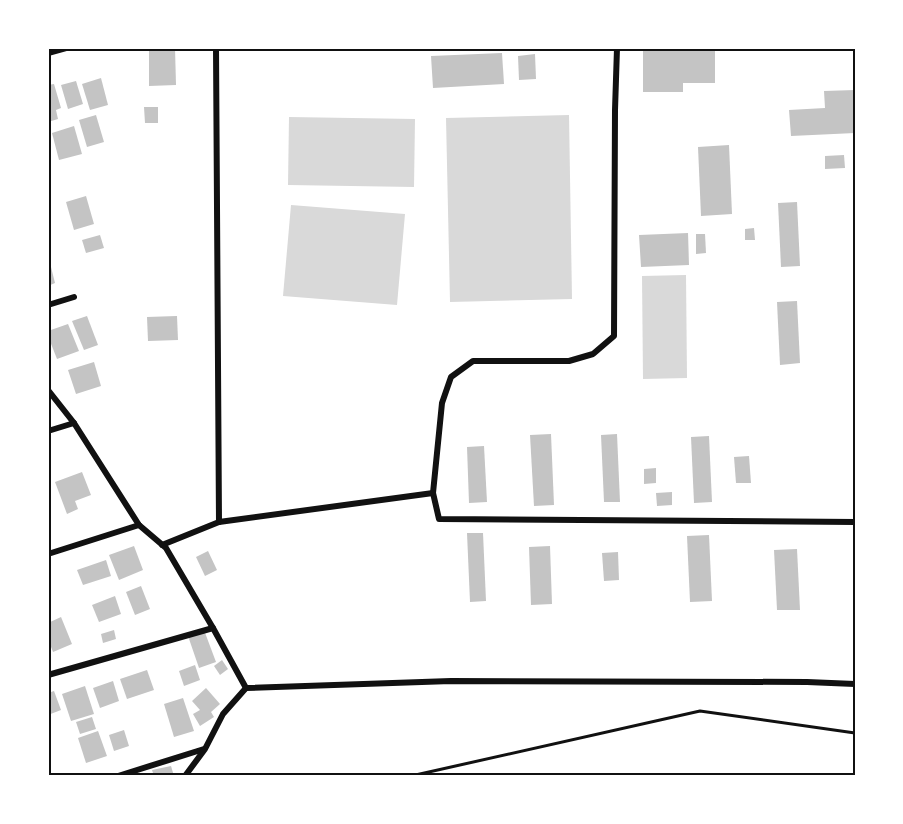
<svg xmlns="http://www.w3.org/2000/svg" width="903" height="824" font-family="Manrope,sans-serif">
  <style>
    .water { fill: #d9d9d9 }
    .building { fill: #c4c4c4 }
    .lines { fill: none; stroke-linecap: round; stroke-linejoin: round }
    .path { stroke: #111; stroke-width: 3 }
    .minor { stroke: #111; stroke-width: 6 }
    .neatline { fill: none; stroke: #111; stroke-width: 2 }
  </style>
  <rect width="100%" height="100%" fill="#fff"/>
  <g class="water">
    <path d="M569,115L572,299L450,302L446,118Z"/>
    <path d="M289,117L415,119L414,187L288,185Z"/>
    <path d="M291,205L405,214L397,305L283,296Z"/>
    <path d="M686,275L687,378L643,379L642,276Z"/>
  </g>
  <g class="building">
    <path d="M149,48H175L176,85L149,86Z"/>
    <path d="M643,48H683V50H715V83H683V92H643Z"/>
    <path d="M502,53L504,84L433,88L431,56Z"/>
    <path d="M535,54L536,79L519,80L518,56Z"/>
    <path d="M101,78L108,105L90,110L82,84Z"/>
    <path d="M76,81L83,104L68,109L61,85Z"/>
    <path d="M54,84L61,108L56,110L58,119L48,122V85Z"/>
    <path d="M855,90V133L791,136L789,110L825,108L824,91Z"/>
    <path d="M144,107H158V123H145Z"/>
    <path d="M96,115L104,142L87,147L79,120Z"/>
    <path d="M74,126L82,154L59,160L52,133Z"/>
    <path d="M729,145L732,214L701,216L698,147Z"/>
    <path d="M844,155L845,168L825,169V156Z"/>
    <path d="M86,196L94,224L74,230L66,202Z"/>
    <path d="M797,202L800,266L781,267L778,203Z"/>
    <path d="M754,228L755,240H745V229Z"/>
    <path d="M688,233L689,265L641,267L639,235Z"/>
    <path d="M696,234H705L706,253L696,254Z"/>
    <path d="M100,235L104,248L86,253L82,240Z"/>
    <path d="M51,267L55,283L48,286V268Z"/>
    <path d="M797,301L800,363L780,365L777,302Z"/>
    <path d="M87,316L98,345L84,350L72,321Z"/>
    <path d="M177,316L178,340L148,341L147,317Z"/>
    <path d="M68,324L79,351L57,359L48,336V331Z"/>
    <path d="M94,362L101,386L76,394L68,370Z"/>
    <path d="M551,434L554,505L534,506L530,435Z"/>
    <path d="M617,434L620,502H604L601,435Z"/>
    <path d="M709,436L712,502L694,503L691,437Z"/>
    <path d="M484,446L487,502L469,503L467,447Z"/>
    <path d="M749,456L751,483H736L734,457Z"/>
    <path d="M656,468V483L644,484V469Z"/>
    <path d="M82,472L91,495L75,501L78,509L67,514L55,482Z"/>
    <path d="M672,492V505L657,506L656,493Z"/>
    <path d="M467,533H483L486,601L470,602Z"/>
    <path d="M709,535L712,601L690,602L687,536Z"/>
    <path d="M134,546L143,570L119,580L109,555Z"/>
    <path d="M550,546L552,604L531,605L529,547Z"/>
    <path d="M797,549L800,610H777L774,550Z"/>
    <path d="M208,551L217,570L205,576L196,557Z"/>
    <path d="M618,552L619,580L604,581L602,553Z"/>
    <path d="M106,560L111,576L83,585L77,570Z"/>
    <path d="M141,586L150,609L135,615L126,592Z"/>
    <path d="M115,596L121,614L99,622L92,605Z"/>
    <path d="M61,617L72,644L53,652L48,639V623Z"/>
    <path d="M114,630L116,639L103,643L101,634Z"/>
    <path d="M204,630L216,662L199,668L188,636Z"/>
    <path d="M222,660L228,669L220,675L214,666Z"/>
    <path d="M195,665L200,680L184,686L179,671Z"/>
    <path d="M147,670L154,690L127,699L120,679Z"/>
    <path d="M113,681L119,701L100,708L93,688Z"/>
    <path d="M85,686L94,714L71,721L62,694Z"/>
    <path d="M206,688L220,704L211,712L214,717L200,726L193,714L200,710L192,701Z"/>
    <path d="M54,691L61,710L48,715V693Z"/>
    <path d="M183,698L194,731L174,737L164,704Z"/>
    <path d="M92,717L96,729L80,734L76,722Z"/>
    <path d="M124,730L129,746L114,751L109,735Z"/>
    <path d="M98,731L107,756L86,763L78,738Z"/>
    <path d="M171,766L174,776H154L152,770Z"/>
  </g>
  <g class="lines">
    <path class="path" d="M411,776L700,711L855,733"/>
    <g class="minor">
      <path d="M216,48L219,522"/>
      <path d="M617,48L615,110L614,336L593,354L569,361H473L451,377L442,403L433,493L439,519L855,522"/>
      <path d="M48,53L66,48"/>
      <path d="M48,305L74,297"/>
      <path d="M48,390L74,423L139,525L166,548L213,628L246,688"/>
      <path d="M48,431L74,423"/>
      <path d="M162,545L219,522L433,493"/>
      <path d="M48,554L139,525"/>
      <path d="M48,675L213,628"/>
      <path d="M118,776L204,749"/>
      <path d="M185,776L205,749L223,714L246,688L451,681L807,682L855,684"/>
    </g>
  </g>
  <rect width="903" height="824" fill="none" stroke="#ffffff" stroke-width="99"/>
  <rect x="50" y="50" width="804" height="724" class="neatline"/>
</svg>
